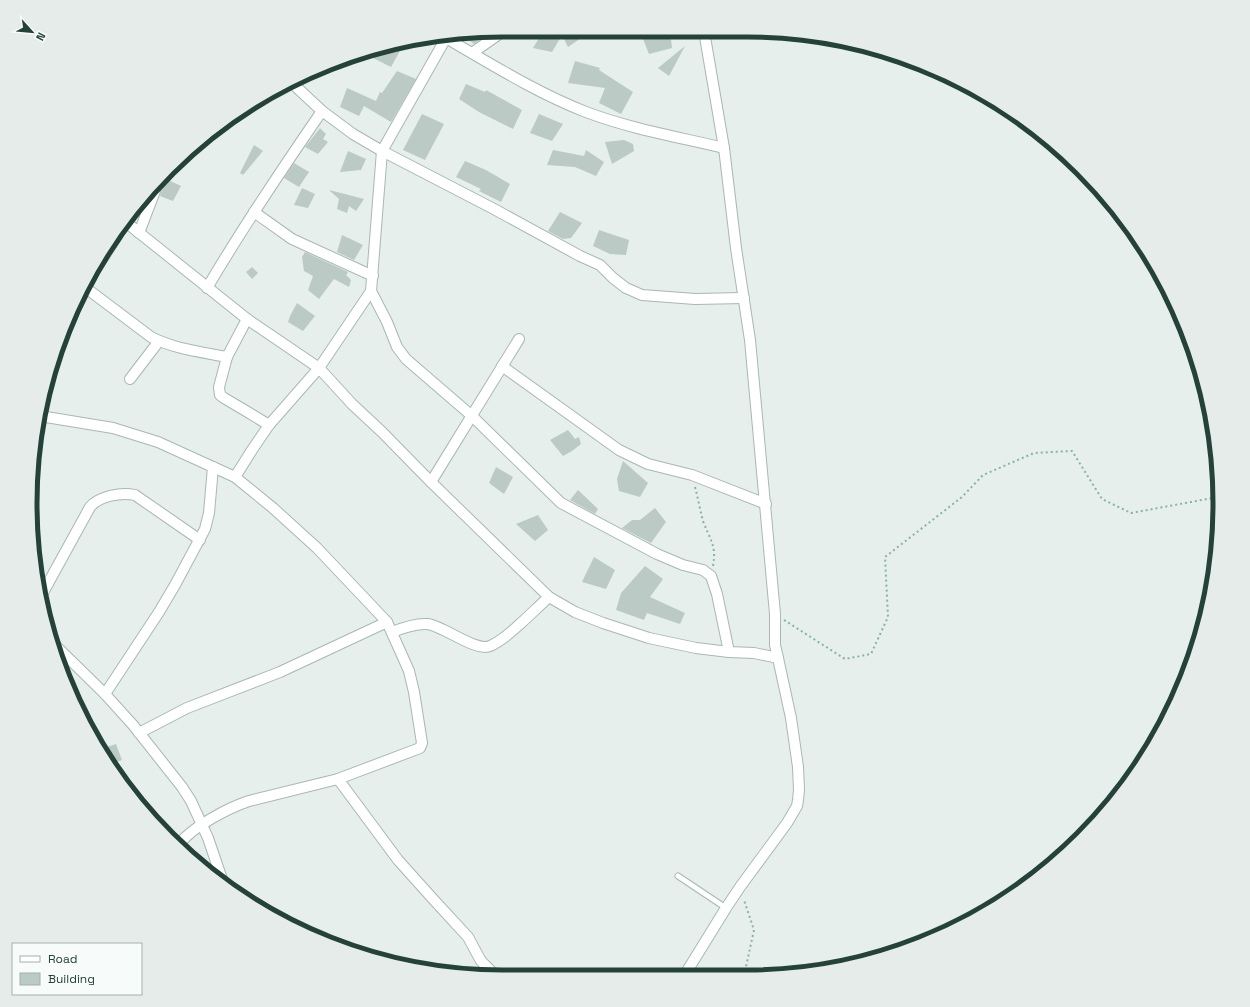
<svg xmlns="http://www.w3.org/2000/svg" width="1250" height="1007" font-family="'Space Grotesk',sans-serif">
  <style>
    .building { fill: #bbcac4 }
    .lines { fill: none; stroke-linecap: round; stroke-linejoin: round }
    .service-casing { stroke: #a8b8b2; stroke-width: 7 }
    .minor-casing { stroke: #a8b8b2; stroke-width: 12 }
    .path { stroke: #86b3a5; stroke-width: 2; stroke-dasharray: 2 3; stroke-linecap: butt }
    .service { stroke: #fff; stroke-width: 5 }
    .minor { stroke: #fff; stroke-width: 10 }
    .rim { fill: none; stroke: #24423a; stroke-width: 5 }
  </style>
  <rect width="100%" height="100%" fill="#e6efeb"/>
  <g class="building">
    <path d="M544,30H593L568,47L562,35L552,52L533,48Z"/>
    <path d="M640,31H670L672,48L649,54Z"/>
    <path d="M486,32L481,39L474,44L462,35Z"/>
    <path d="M393,45L401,49L391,67L371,57L377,48Z"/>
    <path d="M685,46L669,76L658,68Z"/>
    <path d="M575,61L600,68L599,70L633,92L621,114L599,103L605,88L568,83Z"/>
    <path d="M397,71L416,79L391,122L364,106L359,116L340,107L347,88L376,101L380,92L382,93Z"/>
    <path d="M466,84L485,92L486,90L522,110L513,129L479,112L459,99Z"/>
    <path d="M422,114L444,124L425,160L403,150Z"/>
    <path d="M539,114L563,124L552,141L530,133Z"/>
    <path d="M320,128L326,134L323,139L328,142L318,154L305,147Z"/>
    <path d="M624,140L633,144L634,151L612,164L605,142Z"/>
    <path d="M254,145L263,151L243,175L240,173Z"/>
    <path d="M553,150L584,156L586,150L604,162L596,176L575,167L547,165Z"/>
    <path d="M348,151L366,159L361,170L340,172Z"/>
    <path d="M465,161L486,170L510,184L501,202L479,191L481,189L456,177Z"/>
    <path d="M294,163L309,172L299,187L284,178Z"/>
    <path d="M164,178L181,186L173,201L160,196L164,185Z"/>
    <path d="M302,188L315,194L308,208L294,205Z"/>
    <path d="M329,190L341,193L364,199L356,211L349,206L347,213L337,209L339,199Z"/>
    <path d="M560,212L582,223L571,238L563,239L548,231Z"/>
    <path d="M599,230L629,240L626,255L610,254L593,246Z"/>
    <path d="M342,235L363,245L354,260L337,252Z"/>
    <path d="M305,252L348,272L346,275L351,280L349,287L334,279L319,299L308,290L313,276L304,271L302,257Z"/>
    <path d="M252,267L258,273L252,279L246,272Z"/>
    <path d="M297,303L315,316L303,331L288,322L290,316Z"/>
    <path d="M568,430L575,439L579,437L581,444L572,451L563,456L550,440Z"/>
    <path d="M623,461L648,483L640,497L619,491L617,479Z"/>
    <path d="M496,467L513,477L504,494L489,483Z"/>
    <path d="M578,490L598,509L595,514L570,500Z"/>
    <path d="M655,508L666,522L651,543L622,528L632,520H640Z"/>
    <path d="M538,515L548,530L535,541L516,524Z"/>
    <path d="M594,557L615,570L606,589L582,582Z"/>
    <path d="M645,566L663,579L650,597L685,613L680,624L647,613L644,620L616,610L621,593Z"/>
    <path d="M116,744L122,760L110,764L101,749Z"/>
  </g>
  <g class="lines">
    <g class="service-casing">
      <path id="service" d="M678,876L726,908"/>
    </g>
    <g class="minor-casing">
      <g id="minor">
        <path d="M704,31L724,148L736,248L750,340L775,614V645L778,658"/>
        <path d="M446,38L382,151L371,291L387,322L397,347L406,359L472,416L561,503L657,554L683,565L703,570L711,576L717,594L729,652"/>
        <path d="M446,38C491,64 537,93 586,112C631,129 678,137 724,148"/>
        <path d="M472,53L505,30"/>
        <path d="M292,83L322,111L353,134L382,151L494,209L580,256L600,265L613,278L626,288L642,295L695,299L744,298"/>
        <path d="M254,212L292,239L373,276"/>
        <path d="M127,223L247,319L319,368L352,404L382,432L431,482L549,597L575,612L603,623L649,638L696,648L729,652L754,653L778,658L791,718L798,767L799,790L798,800L797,806L787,823L740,887L726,908L684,976"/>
        <path d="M139,233L158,183"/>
        <path d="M86,288L151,337C174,349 202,352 227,357"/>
        <path d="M207,288C243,227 282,169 322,111"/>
        <path d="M80,299L95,270L117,236"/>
        <path d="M247,319L227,357L219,387L220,395L224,398L246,411L269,425"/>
        <path d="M502,366L619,450L648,464L692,475L766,504"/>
        <path d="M130,379L159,341"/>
        <path d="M40,416L113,428L158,442L235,477L273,508L317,548L387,622L401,653L409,671L414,692L422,743L420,748L338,779L249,801C228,808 194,826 180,843"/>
        <path d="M235,477L252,450L269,425L319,368L371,291"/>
        <path d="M431,482L519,339"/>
        <path d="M40,598L90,507C99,496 121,492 135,495L200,540"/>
        <path d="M392,632C402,628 416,623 428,624C445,627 476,652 490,646C502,641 511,632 520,624C530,615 539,606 549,597"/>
        <path d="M56,646L105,694L133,725L182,787L191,801L208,838L224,885"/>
        <path d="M105,694L159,612L175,585L205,529L209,513L213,467"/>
        <path d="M139,733L187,708L280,672L387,622"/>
        <path d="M338,779L398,860L433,899L468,937L481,961L496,976"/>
      </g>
    </g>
    <g class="path">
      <path d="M695,487C698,498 700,510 703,521C709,538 717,545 713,566"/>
      <path d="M784,620L845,659L871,654L888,617L885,557L962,497L983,475L1034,453L1072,451L1102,499L1131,513L1218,497"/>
      <path d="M744,976L754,930L744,900"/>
    </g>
    <use href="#service" class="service"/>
    <use href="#minor" class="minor"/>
  </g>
  <path d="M0 0H1250V1007H0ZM503 37H747A466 466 0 0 1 1213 503V504A466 466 0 0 1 747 970H503A466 466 0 0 1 37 504V503A466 466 0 0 1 503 37Z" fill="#e6ecea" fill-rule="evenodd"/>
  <path class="rim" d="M503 37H747A466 466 0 0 1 1213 503V504A466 466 0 0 1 747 970H503A466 466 0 0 1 37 504V503A466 466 0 0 1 503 37Z"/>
  <rect x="12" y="943" width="130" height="52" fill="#f7fbf9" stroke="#a3b1ad"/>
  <rect x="20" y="956" width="20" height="6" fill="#ffffff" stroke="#a3b1ad"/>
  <text x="48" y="963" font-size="12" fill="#24423a">Road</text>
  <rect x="20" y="973" width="20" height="12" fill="#bbcac4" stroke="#a3b1ad"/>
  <text x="48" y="983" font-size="12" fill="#24423a">Building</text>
  <g transform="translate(32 32) rotate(117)" stroke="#f7fbf9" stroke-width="3" paint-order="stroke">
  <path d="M0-3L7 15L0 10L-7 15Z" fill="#24423a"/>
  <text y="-6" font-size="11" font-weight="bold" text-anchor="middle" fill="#24423a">N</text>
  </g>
</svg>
